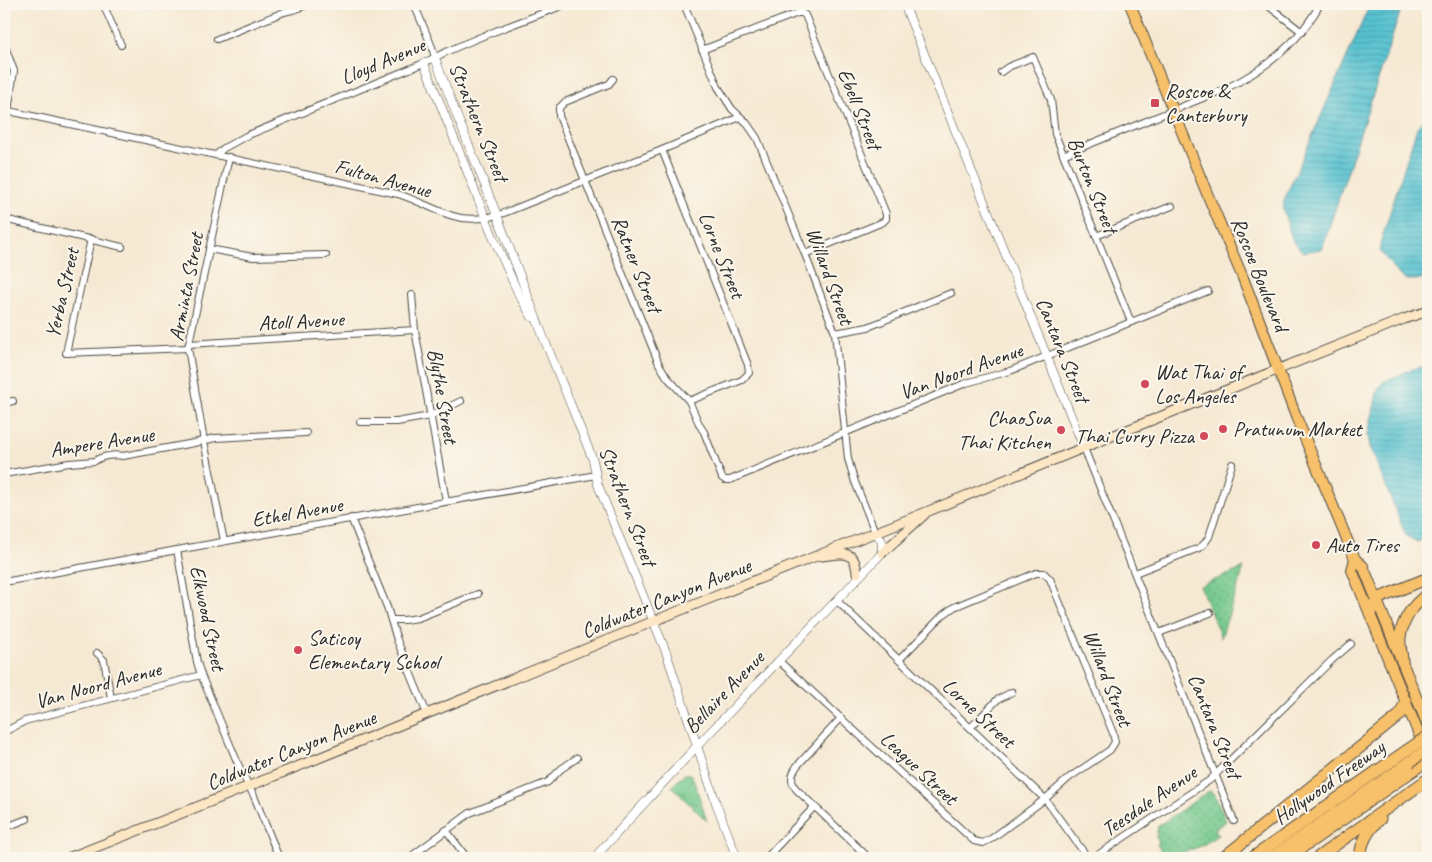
<svg xmlns="http://www.w3.org/2000/svg" width="1432" height="862" font-family="Caveat,sans-serif">
  <style>
    .grass { fill: url(#grass-dots); stroke: #4e795b }
    .park { fill: url(#park-crowns); stroke: #4e795b }
    .water { fill: url(#water-rules); stroke: #41767e }
    .lines { fill: none; stroke-linecap: round; stroke-linejoin: round }
    .minor-casing { stroke: #494844; stroke-width: 8 }
    .tertiary-casing { stroke: #494844; stroke-width: 9 }
    .secondary-casing { stroke: #494844; stroke-width: 11 }
    .primary-casing { stroke: #494844; stroke-width: 12 }
    .motorway-casing { stroke: #494844; stroke-width: 13 }
    .minor { stroke: #fff; stroke-width: 6 }
    .tertiary { stroke: #fff; stroke-width: 8 }
    .secondary { stroke: #fce6c4; stroke-width: 9 }
    .primary { stroke: #f7c06b; stroke-width: 10 }
    .motorway { stroke: #f7c06b; stroke-width: 11 }
    .motorway-bridge-casing { stroke: #494844; stroke-width: 13; stroke-linecap: butt }
    .motorway-bridge { stroke: #f7c06b; stroke-width: 11 }
    .poi-dot { fill: #d1495b; stroke: #fbf7ec; stroke-width: 2 }
    .labels { text-anchor: middle; stroke-width: 4; stroke-linejoin: round; paint-order: stroke }
    .street-label { font-size: 21px; fill: #2b2b2b; stroke: #fbf7ec }
    .poi-label { font-size: 21px; fill: #2b2b2b; stroke: #fbf7ec; text-anchor: start }
  </style>
  <defs>
    <pattern id="grass-dots" width="8" height="8" patternUnits="userSpaceOnUse" patternTransform="scale(1.25)"><rect width="8" height="8" fill="#72c78b"/><path d="M2 2h.1M6 6h.1" fill="none" stroke="#5ea272" stroke-width="1.8" stroke-linecap="round"/></pattern>
    <pattern id="park-crowns" width="20" height="18" patternUnits="userSpaceOnUse" patternTransform="scale(1.25)"><rect width="20" height="18" fill="#72c78b"/><path d="M2 6a3 3 0 1 1 6 0M12 15a3 3 0 1 1 6 0" fill="none" stroke="#5ea272"/></pattern>
    <pattern id="water-rules" width="6" height="5" patternUnits="userSpaceOnUse" patternTransform="scale(1.25)"><rect width="6" height="5" fill="#57c2d1"/><path d="M0 2.5h6" fill="none" stroke="#489eaa"/></pattern>
  </defs>
  <rect width="100%" height="100%" fill="#fbf7ec"/>
  <filter id="ink" filterUnits="userSpaceOnUse"><feTurbulence type="fractalNoise" baseFrequency=".02" numOctaves="2"/><feDisplacementMap in="SourceGraphic" scale="10" xChannelSelector="R" yChannelSelector="G"/><feConvolveMatrix kernelMatrix="1 2 1 2 8 2 1 2 1" color-interpolation-filters="sRGB"/></filter>
  <filter id="wash" filterUnits="userSpaceOnUse"><feTurbulence type="fractalNoise" baseFrequency=".0096" numOctaves="4" result="noise"/><feDisplacementMap in="SourceGraphic" scale="20" xChannelSelector="R" yChannelSelector="G"/><feGaussianBlur stdDeviation="1.12" result="paint"/><feColorMatrix in="noise" values="0 0 0 0 0 0 0 0 0 0 0 0 0 0 0 0 0 1.4 0 .05"/><feComposite in="paint" operator="in"/></filter>
  <g filter="url(#wash)">
    <rect width="100%" height="100%" fill="#f6e9d3"/>
    <g class="grass">
      <path d="M1244,568L1221,638L1200,586Z"/>
      <path d="M1209,791L1214,793L1226,821L1215,829L1218,835L1202,846L1165,858L1157,844L1159,842L1156,837L1158,826Z"/>
    </g>
    <path class="park" d="M686,774H690L693,778L707,821L672,787L683,775Z"/>
    <g class="water">
      <path d="M1370,4H1403L1322,249L1303,252L1293,242L1283,210L1284,200Z"/>
      <path d="M1428,115V277L1416,280H1407L1400,276L1380,251V244L1417,127Z"/>
      <path d="M1423,367L1428,368V537L1417,542L1406,536L1370,447L1368,434L1378,389L1383,382L1415,368Z"/>
    </g>
  </g>
  <g filter="url(#ink)">
    <g class="lines">
      <g class="minor-casing">
        <g id="minor">
          <path d="M103,4L121,45"/>
          <path d="M414,4L432,47L435,58"/>
          <path d="M684,4L718,87L732,109L746,122L757,138L805,254L832,325L835,333L848,459L855,482L875,532"/>
          <path d="M1266,4L1302,32"/>
          <path d="M217,39L284,12L296,9L309,4"/>
          <path d="M4,44L14,71L8,111"/>
          <path d="M702,50L798,13H802L805,15L886,214V219L883,222L805,254"/>
          <path d="M1001,72L1008,67L1033,57L1051,100L1055,134L1131,322"/>
          <path d="M613,79L609,84L565,102L559,108V116L659,364L667,377L689,401L700,426L704,432L722,478L725,480H730L966,383L1010,371L1208,291"/>
          <path d="M4,110L398,194C417,200 434,210 453,216C469,221 489,218 504,213L662,150L740,117"/>
          <path d="M662,150L748,365L749,373L742,380L689,401"/>
          <path d="M216,155L224,148L246,136L424,63C469,39 519,23 566,4"/>
          <path d="M1063,155L1225,89C1264,70 1299,43 1320,4"/>
          <path d="M4,219L122,247"/>
          <path d="M1096,236L1172,206"/>
          <path d="M91,239L66,353L188,348"/>
          <path d="M209,249L253,257L326,255"/>
          <path d="M412,295L415,330L446,501"/>
          <path d="M835,333L868,327L951,293"/>
          <path d="M189,344L415,330"/>
          <path d="M4,403L13,401"/>
          <path d="M360,422H397L430,416L461,401"/>
          <path d="M1084,448L1234,821"/>
          <path d="M4,474L69,463L95,461C101,456 115,454 123,456L194,443L215,438L306,433"/>
          <path d="M351,518L387,607L397,640L427,714"/>
          <path d="M224,541L204,441L188,348L229,157"/>
          <path d="M177,550L197,662L201,675L241,771L254,796L279,858"/>
          <path d="M1135,573L1199,548L1204,544L1209,537L1232,464"/>
          <path d="M4,582L177,550L596,475"/>
          <path d="M836,600L1045,799L1088,858"/>
          <path d="M391,620H404L418,618L478,594"/>
          <path d="M1159,633L1210,613"/>
          <path d="M97,653L104,660L111,698"/>
          <path d="M779,661L974,841L983,843L991,839L1045,799L1070,777L1110,750L1115,742L1113,733L1050,579L1044,573H1036L954,607L943,615L899,660"/>
          <path d="M841,718L797,766C791,775 790,781 796,789L869,858"/>
          <path d="M971,727L997,700L1012,692"/>
          <path d="M4,732L25,721L201,675"/>
          <path d="M4,828L27,819"/>
          <path d="M446,830L467,858"/>
          <path d="M770,854L814,807"/>
          <path d="M409,858L470,813L548,782L561,769L577,758"/>
          <path d="M1093,858L1210,780L1332,660L1351,644"/>
        </g>
      </g>
      <g class="tertiary-casing">
        <g id="tertiary">
          <path d="M904,4L1084,448"/>
          <path d="M435,58L457,116L497,215L543,336L593,460L598,485L666,652L716,803L737,858"/>
          <path d="M424,63L494,239L519,295L532,317"/>
          <path d="M594,858L697,746L882,553V541L875,532"/>
        </g>
      </g>
      <g class="secondary-casing">
        <g id="secondary">
          <path d="M882,553L925,514"/>
          <path d="M822,556C841,554 855,548 857,573"/>
          <path d="M68,858C282,775 493,686 706,600C775,572 845,545 914,517C1077,450 1240,384 1404,319L1428,311"/>
        </g>
      </g>
      <g class="primary-casing">
        <g id="primary">
          <path d="M1130,4L1206,191L1243,278L1297,419L1355,559L1363,566L1428,726"/>
          <path d="M1355,559L1352,570L1424,747"/>
        </g>
      </g>
      <g class="motorway-casing">
        <g id="motorway">
          <path d="M1370,613L1377,599L1428,578"/>
          <path d="M1402,661C1402,654 1399,645 1400,637C1403,619 1414,604 1428,594"/>
          <path d="M1223,858L1400,715L1406,701"/>
          <path d="M1252,858L1406,751"/>
          <path d="M1271,858L1410,762"/>
          <path d="M1287,858L1428,760"/>
          <path d="M1317,858L1428,779"/>
          <path d="M1360,858C1361,842 1368,830 1380,819"/>
        </g>
      </g>
      <use href="#minor" class="minor"/>
      <use href="#tertiary" class="tertiary"/>
      <use href="#secondary" class="secondary"/>
      <use href="#primary" class="primary"/>
      <use href="#motorway" class="motorway"/>
      <g class="motorway-bridge-casing">
        <g id="motorway-bridge">
          <path d="M1406,751L1428,736"/>
          <path d="M1410,762L1428,749"/>
        </g>
      </g>
      <use href="#motorway-bridge" class="motorway-bridge"/>
    </g>
  </g>
  <g class="poi-dot">
    <rect x="1150" y="98" width="10" height="10" rx="2.5"/>
    <circle cx="1145" cy="384" r="5"/>
    <circle cx="1223" cy="429" r="5"/>
    <circle cx="1061" cy="430" r="5"/>
    <circle cx="1204" cy="436" r="5"/>
    <circle cx="1316" cy="545" r="5"/>
    <circle cx="298" cy="650" r="5"/>
  </g>
  <g class="labels">
    <g class="street-label">
      <text transform="translate(383 61) rotate(-23)" y="7">Lloyd Avenue</text>
      <text transform="translate(860 109) rotate(68)" y="7">Ebell Street</text>
      <text transform="translate(479 122) rotate(68)" y="7">Strathern Street</text>
      <text transform="translate(383 178) rotate(15)" y="7">Fulton Avenue</text>
      <text transform="translate(1093 185) rotate(68)" y="7">Burton Street</text>
      <text transform="translate(722 255) rotate(68)" y="7">Lorne Street</text>
      <text transform="translate(637 264) rotate(68)" y="7">Ratner Street</text>
      <text transform="translate(1260 274) rotate(68)" y="7">Roscoe Boulevard</text>
      <text transform="translate(830 276) rotate(70)" y="7">Willard Street</text>
      <text transform="translate(186 287) rotate(-79)" y="7">Arminta Street</text>
      <text transform="translate(62 293) rotate(-77)" y="7">Yerba Street</text>
      <text transform="translate(301 321) rotate(-3)" y="7">Atoll Avenue</text>
      <text transform="translate(1063 350) rotate(68)" y="7">Cantara Street</text>
      <text transform="translate(961 371) rotate(-20)" y="7">Van Noord Avenue</text>
      <text transform="translate(443 396) rotate(80)" y="7">Blythe Street</text>
      <text transform="translate(102 442) rotate(-9)" y="7">Ampere Avenue</text>
      <text transform="translate(628 506) rotate(69)" y="7">Strathern Street</text>
      <text transform="translate(297 512) rotate(-10)" y="7">Ethel Avenue</text>
      <text transform="translate(666 598) rotate(-22)" y="7">Coldwater Canyon Avenue</text>
      <text transform="translate(208 618) rotate(78)" y="7">Elkwood Street</text>
      <text transform="translate(1108 678) rotate(69)" y="7">Willard Street</text>
      <text transform="translate(98 685) rotate(-15)" y="7">Van Noord Avenue</text>
      <text transform="translate(724 692) rotate(-46)" y="7">Bellaire Avenue</text>
      <text transform="translate(979 713) rotate(43)" y="7">Lorne Street</text>
      <text transform="translate(1215 726) rotate(68)" y="7">Cantara Street</text>
      <text transform="translate(291 750) rotate(-22)" y="7">Coldwater Canyon Avenue</text>
      <text transform="translate(919 768) rotate(43)" y="7">League Street</text>
      <text transform="translate(1329 782) rotate(-35)" y="7">Hollywood Freeway</text>
      <text transform="translate(1149 801) rotate(-34)" y="7">Teesdale Avenue</text>
    </g>
    <g class="poi-label">
      <text x="1165" y="98">Roscoe &amp;<tspan x="1165" dy="24">Canterbury</tspan></text>
      <text x="1155" y="379">Wat Thai of<tspan x="1155" dy="24">Los Angeles</tspan></text>
      <text x="1051" y="425" text-anchor="end">ChaoSua<tspan x="1051" dy="24">Thai Kitchen</tspan></text>
      <text x="1233" y="436">Pratunum Market</text>
      <text x="1194" y="443" text-anchor="end">Thai Curry Pizza</text>
      <text x="1326" y="552">Auto Tires</text>
      <text x="308" y="645">Saticoy<tspan x="308" dy="24">Elementary School</tspan></text>
    </g>
  </g>
  <rect width="1432" height="862" fill="none" stroke="#fbf7ec" stroke-width="20"/>
</svg>
